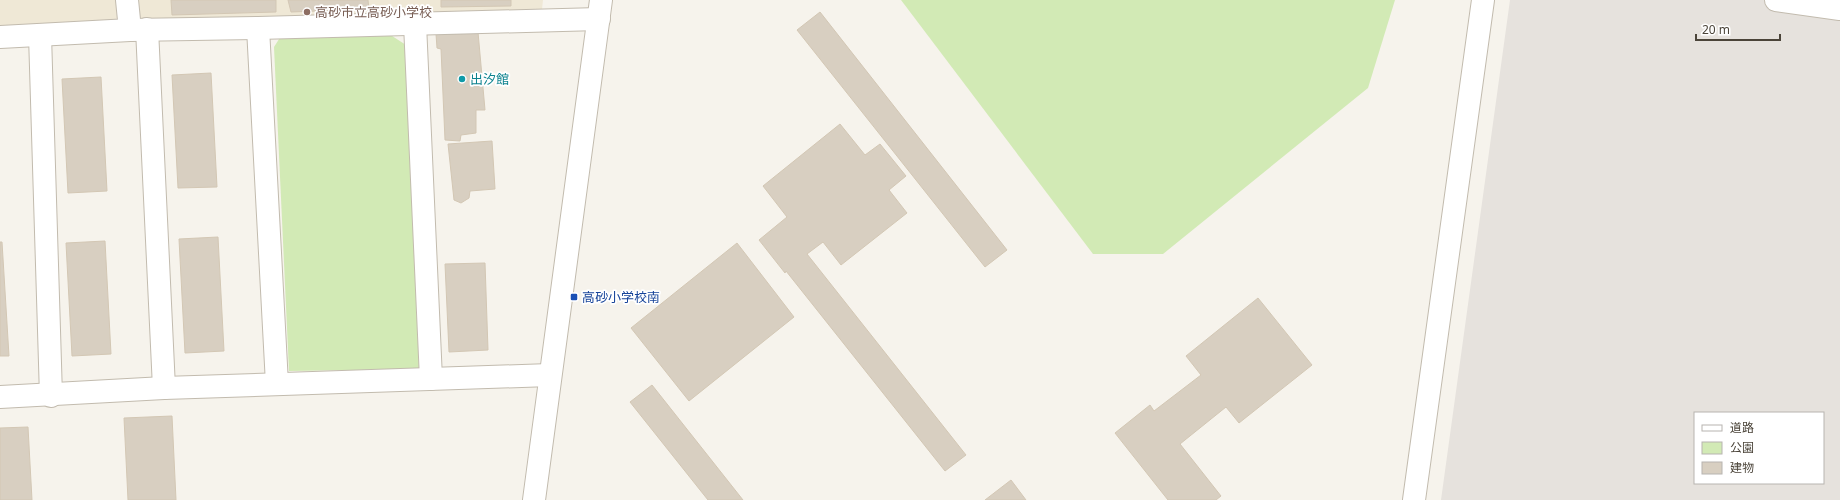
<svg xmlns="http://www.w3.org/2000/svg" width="1840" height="500" font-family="'Noto Sans','Noto Sans JP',sans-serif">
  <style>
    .industrial { fill: #e6e2dd; fill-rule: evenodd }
    .education { fill: #efe8d6 }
    .green { fill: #d2eab5 }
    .building { fill: #d8cfc1; stroke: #d3c7b4 }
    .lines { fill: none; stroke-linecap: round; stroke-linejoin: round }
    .minor-casing { stroke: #c2bbae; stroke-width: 24 }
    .minor { stroke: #fff; stroke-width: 22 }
    .education-dot { fill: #8d6e63; stroke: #fff; stroke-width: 1.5 }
    .culture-dot { fill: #0f9aa8; stroke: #fff; stroke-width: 1.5 }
    .transit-dot { fill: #1a4fb4; stroke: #fff; stroke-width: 1.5 }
    .labels { text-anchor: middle; stroke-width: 3.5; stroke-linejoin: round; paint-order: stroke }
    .education-label { font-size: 13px; fill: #785e54; stroke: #fff; text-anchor: start }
    .culture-label { font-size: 13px; fill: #0d838f; stroke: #fff; text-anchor: start }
    .transit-label { font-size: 13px; fill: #164399; stroke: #fff; text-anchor: start }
  </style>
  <rect width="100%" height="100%" fill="#f6f3ec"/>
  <path class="industrial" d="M1510,0H1840V500H1441ZM1695,413H1823V483H1695Z"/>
  <g class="education">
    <path d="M0,0H116L117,18L108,26L0,32Z"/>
    <path d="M136,0H543L542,9L148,25L137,14Z"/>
  </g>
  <g class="green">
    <path d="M901,0H1395L1368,88L1163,254H1093Z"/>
    <path d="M389,34L406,45L419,369L289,371L274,47L281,36Z"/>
  </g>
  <g class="building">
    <path d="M171,0H276V12L172,15Z"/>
    <path d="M288,0H368L369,9L291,12Z"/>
    <path d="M441,0H511V6L441,7Z"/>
    <path d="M820,12L1007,250L985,267L797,30Z"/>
    <path d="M478,32L485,110H476V133L461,135L460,141L445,140L441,49L437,48L436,34Z"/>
    <path d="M211,73L217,187L178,188L172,75Z"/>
    <path d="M101,77L107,191L68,193L62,79Z"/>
    <path d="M840,124L865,155L880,144L906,176L889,190L907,213L841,265L823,242L807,254L966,455L945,471L786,271L785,273L759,240L787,217L763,186Z"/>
    <path d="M492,141L495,189L470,191L469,198L461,203L454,200L448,144Z"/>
    <path d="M218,237L224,351L185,353L179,239Z"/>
    <path d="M105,241L111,354L72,356L66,243Z"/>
    <path d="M0,242H2L9,356H0Z"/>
    <path d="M737,243L794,317L689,401L631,328Z"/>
    <path d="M485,263L488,350L449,352L445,264Z"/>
    <path d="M1258,298L1312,365L1239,423L1226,407L1180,444L1221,496L1216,500H1168L1115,433L1150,405L1154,411L1201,375L1186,356Z"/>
    <path d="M652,385L743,500H708L630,402Z"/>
    <path d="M172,416L176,500H128L124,418Z"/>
    <path d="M28,427L32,500H0V428Z"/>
    <path d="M1011,480L1026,500H985Z"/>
  </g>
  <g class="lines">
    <g class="minor-casing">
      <g id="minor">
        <path d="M127,0L130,30"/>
        <path d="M1776,0L1840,9"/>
        <path d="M415,24L431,379"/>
        <path d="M258,28L277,384"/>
        <path d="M147,29L164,388"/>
        <path d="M40,35L51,396"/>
        <path d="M0,37L130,30L258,28L599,19"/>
        <path d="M0,397L164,388L550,375"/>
        <path d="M534,500L601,0"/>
        <path d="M1414,500L1483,0"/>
      </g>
    </g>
    <use href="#minor" class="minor"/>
  </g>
  <circle class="education-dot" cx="307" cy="12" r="4"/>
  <circle class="culture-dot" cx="462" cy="79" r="4"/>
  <rect class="transit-dot" x="570" y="293" width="8" height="8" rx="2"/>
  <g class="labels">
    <g class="education-label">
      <text x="315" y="17">高砂市立高砂小学校</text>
    </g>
    <g class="culture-label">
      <text x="470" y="84">出汐館</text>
    </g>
    <g class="transit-label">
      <text x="582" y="302">高砂小学校南</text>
    </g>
  </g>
  <rect x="1694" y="412" width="130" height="72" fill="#ffffff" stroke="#b7b4b0"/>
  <rect x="1702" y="425" width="20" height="6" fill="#ffffff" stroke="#b7b4b0"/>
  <text x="1730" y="432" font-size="12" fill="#4b4439">道路</text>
  <rect x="1702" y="442" width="20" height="12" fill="#d2eab5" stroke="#b7b4b0"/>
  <text x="1730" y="452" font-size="12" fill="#4b4439">公園</text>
  <rect x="1702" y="462" width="20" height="12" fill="#d8cfc1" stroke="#b7b4b0"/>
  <text x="1730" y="472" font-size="12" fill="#4b4439">建物</text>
  <path d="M1696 34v6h84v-6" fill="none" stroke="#4b4439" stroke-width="2"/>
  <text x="1702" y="34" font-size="12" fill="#4b4439" stroke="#ffffff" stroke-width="3" paint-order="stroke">20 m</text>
</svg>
